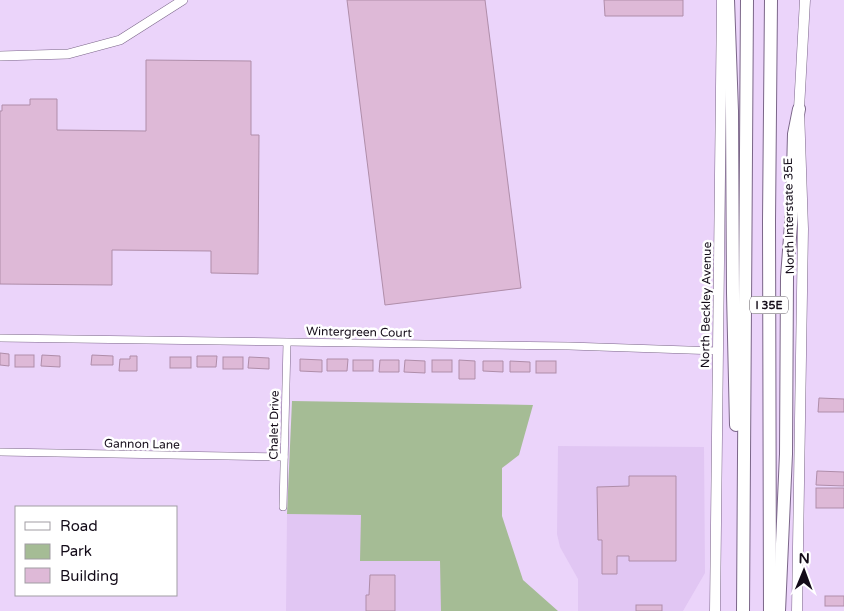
<svg xmlns="http://www.w3.org/2000/svg" width="844" height="611" font-family="'Varela Round',sans-serif">
  <style>
    .built { fill: #e1c6f3 }
    .green { fill: #a5bc95 }
    .building { fill: #deb9d7; stroke: #af8da9 }
    .lines { fill: none; stroke-linecap: round; stroke-linejoin: round }
    .minor-casing { stroke: #7b6689; stroke-width: 8 }
    .tertiary-casing { stroke: #7b6689; stroke-width: 10 }
    .secondary-casing { stroke: #7b6689; stroke-width: 11 }
    .motorway-casing { stroke: #7b6689; stroke-width: 14 }
    .minor { stroke: #fff; stroke-width: 7 }
    .tertiary { stroke: #fff; stroke-width: 9 }
    .secondary { stroke: #fff; stroke-width: 10 }
    .motorway { stroke: #fff; stroke-width: 12 }
    .labels { text-anchor: middle; stroke-width: 5; stroke-linejoin: round; paint-order: stroke }
    .shield { fill: #fff; stroke: #5a545d; stroke-width: 1 }
    .shield-label { font-size: 11px; font-weight: bold; fill: #130b18 }
    .street-label { font-size: 12px; fill: #130b18; stroke: #fff }
  </style>
  <rect width="100%" height="100%" fill="#ebd4fa"/>
  <g class="built">
    <path d="M558,446L704,447L705,573L683,611H578V579L560,547L557,534Z"/>
    <path d="M287,514L361,515V561H441V611H286Z"/>
  </g>
  <path class="green" d="M292,401L533,405L519,455L502,468V516L523,580L558,611H441L440,561H360L361,515L287,514Z"/>
  <g class="building">
    <path d="M347,0H485L521,288L385,305Z"/>
    <path d="M604,0H683V16H605Z"/>
    <path d="M146,60L251,61V135H259L258,274L211,273V251L112,250V285L0,284V111H2V105H30V99H57V130L146,131Z"/>
    <path d="M0,353L9,354V366L0,365Z"/>
    <rect x="15" y="355" width="19" height="12"/>
    <path d="M42,355L60,356V367L41,366Z"/>
    <path d="M92,355L113,356V365H91Z"/>
    <path d="M130,356H137V371H119L120,359H130Z"/>
    <path d="M197,356H217L216,367H197Z"/>
    <rect x="170" y="357" width="21" height="11"/>
    <rect x="223" y="357" width="20" height="12"/>
    <path d="M249,357L269,358V369L248,368Z"/>
    <path d="M300,359L322,360V372L300,371Z"/>
    <path d="M327,359H348L347,371H327Z"/>
    <rect x="353" y="360" width="20" height="11"/>
    <path d="M380,360H399V372H379Z"/>
    <path d="M405,360L425,361V373L404,372Z"/>
    <rect x="432" y="360" width="20" height="12"/>
    <path d="M459,360L475,361V379H459Z"/>
    <path d="M483,361H503V372L483,371Z"/>
    <path d="M510,361L530,362V372H510Z"/>
    <rect x="536" y="361" width="20" height="12"/>
    <path d="M819,398L844,399V412H818Z"/>
    <path d="M817,471L844,472V486L816,485Z"/>
    <path d="M629,476H676V561H629V556H617V574H602V540H598L597,487L629,486Z"/>
    <rect x="816" y="488" width="28" height="20"/>
    <path d="M370,575H395V611H366V595H369Z"/>
    <rect x="825" y="596" width="19" height="10"/>
    <rect x="636" y="605" width="26" height="6"/>
  </g>
  <g class="lines">
    <g class="minor-casing">
      <g id="minor">
        <path d="M0,338L569,346L718,351"/>
        <path d="M0,452L284,457"/>
        <path d="M283,507L287,343"/>
      </g>
    </g>
    <g class="tertiary-casing">
      <path id="tertiary" d="M0,56L68,54L120,40L183,0"/>
    </g>
    <g class="secondary-casing">
      <g id="secondary">
        <path d="M715,611L722,0"/>
        <path d="M797,611L803,229L799,109L805,0"/>
      </g>
    </g>
    <g class="motorway-casing">
      <g id="motorway">
        <path d="M728,0L732,111L733,293L736,425"/>
        <path d="M743,611L747,0"/>
        <path d="M770,611L769,221L771,0"/>
        <path d="M779,611L786,454L787,277L792,211L794,134L799,109"/>
      </g>
    </g>
    <use href="#minor" class="minor"/>
    <use href="#tertiary" class="tertiary"/>
    <use href="#secondary" class="secondary"/>
    <use href="#motorway" class="motorway"/>
  </g>
  <g class="labels">
    <rect class="shield" x="750" y="296.5" width="38" height="17" rx="4"/>
    <g class="shield-label">
      <text x="769" y="309">I 35E</text>
    </g>
    <g class="street-label">
      <text transform="translate(789 216) rotate(-91)" y="4">North Interstate 35E</text>
      <text transform="translate(706 305) rotate(-89)" y="4">North Beckley Avenue</text>
      <text transform="translate(359 332) rotate(1)" y="4">Wintergreen Court</text>
      <text transform="translate(274 425) rotate(-89)" y="4">Chalet Drive</text>
      <text transform="translate(142 444) rotate(1)" y="4">Gannon Lane</text>
    </g>
  </g>
  <rect x="15" y="506" width="162" height="90" fill="#ffffff" stroke="#a19da3"/>
  <rect x="25" y="522" width="25" height="8" fill="#ffffff" stroke="#a19da3"/>
  <text x="60" y="531" font-size="15" fill="#130b18">Road</text>
  <rect x="25" y="544" width="25" height="15" fill="#a5bc95" stroke="#a19da3"/>
  <text x="60" y="556" font-size="15" fill="#130b18">Park</text>
  <rect x="25" y="568" width="25" height="15" fill="#deb9d7" stroke="#a19da3"/>
  <text x="60" y="581" font-size="15" fill="#130b18">Building</text>
  <g transform="translate(804 571) rotate(1)" stroke="#ffffff" stroke-width="4" paint-order="stroke">
  <path d="M0-4L9 19L0 12L-9 19Z" fill="#130b18"/>
  <text y="-8" font-size="14" font-weight="bold" text-anchor="middle" fill="#130b18">N</text>
  </g>
</svg>
